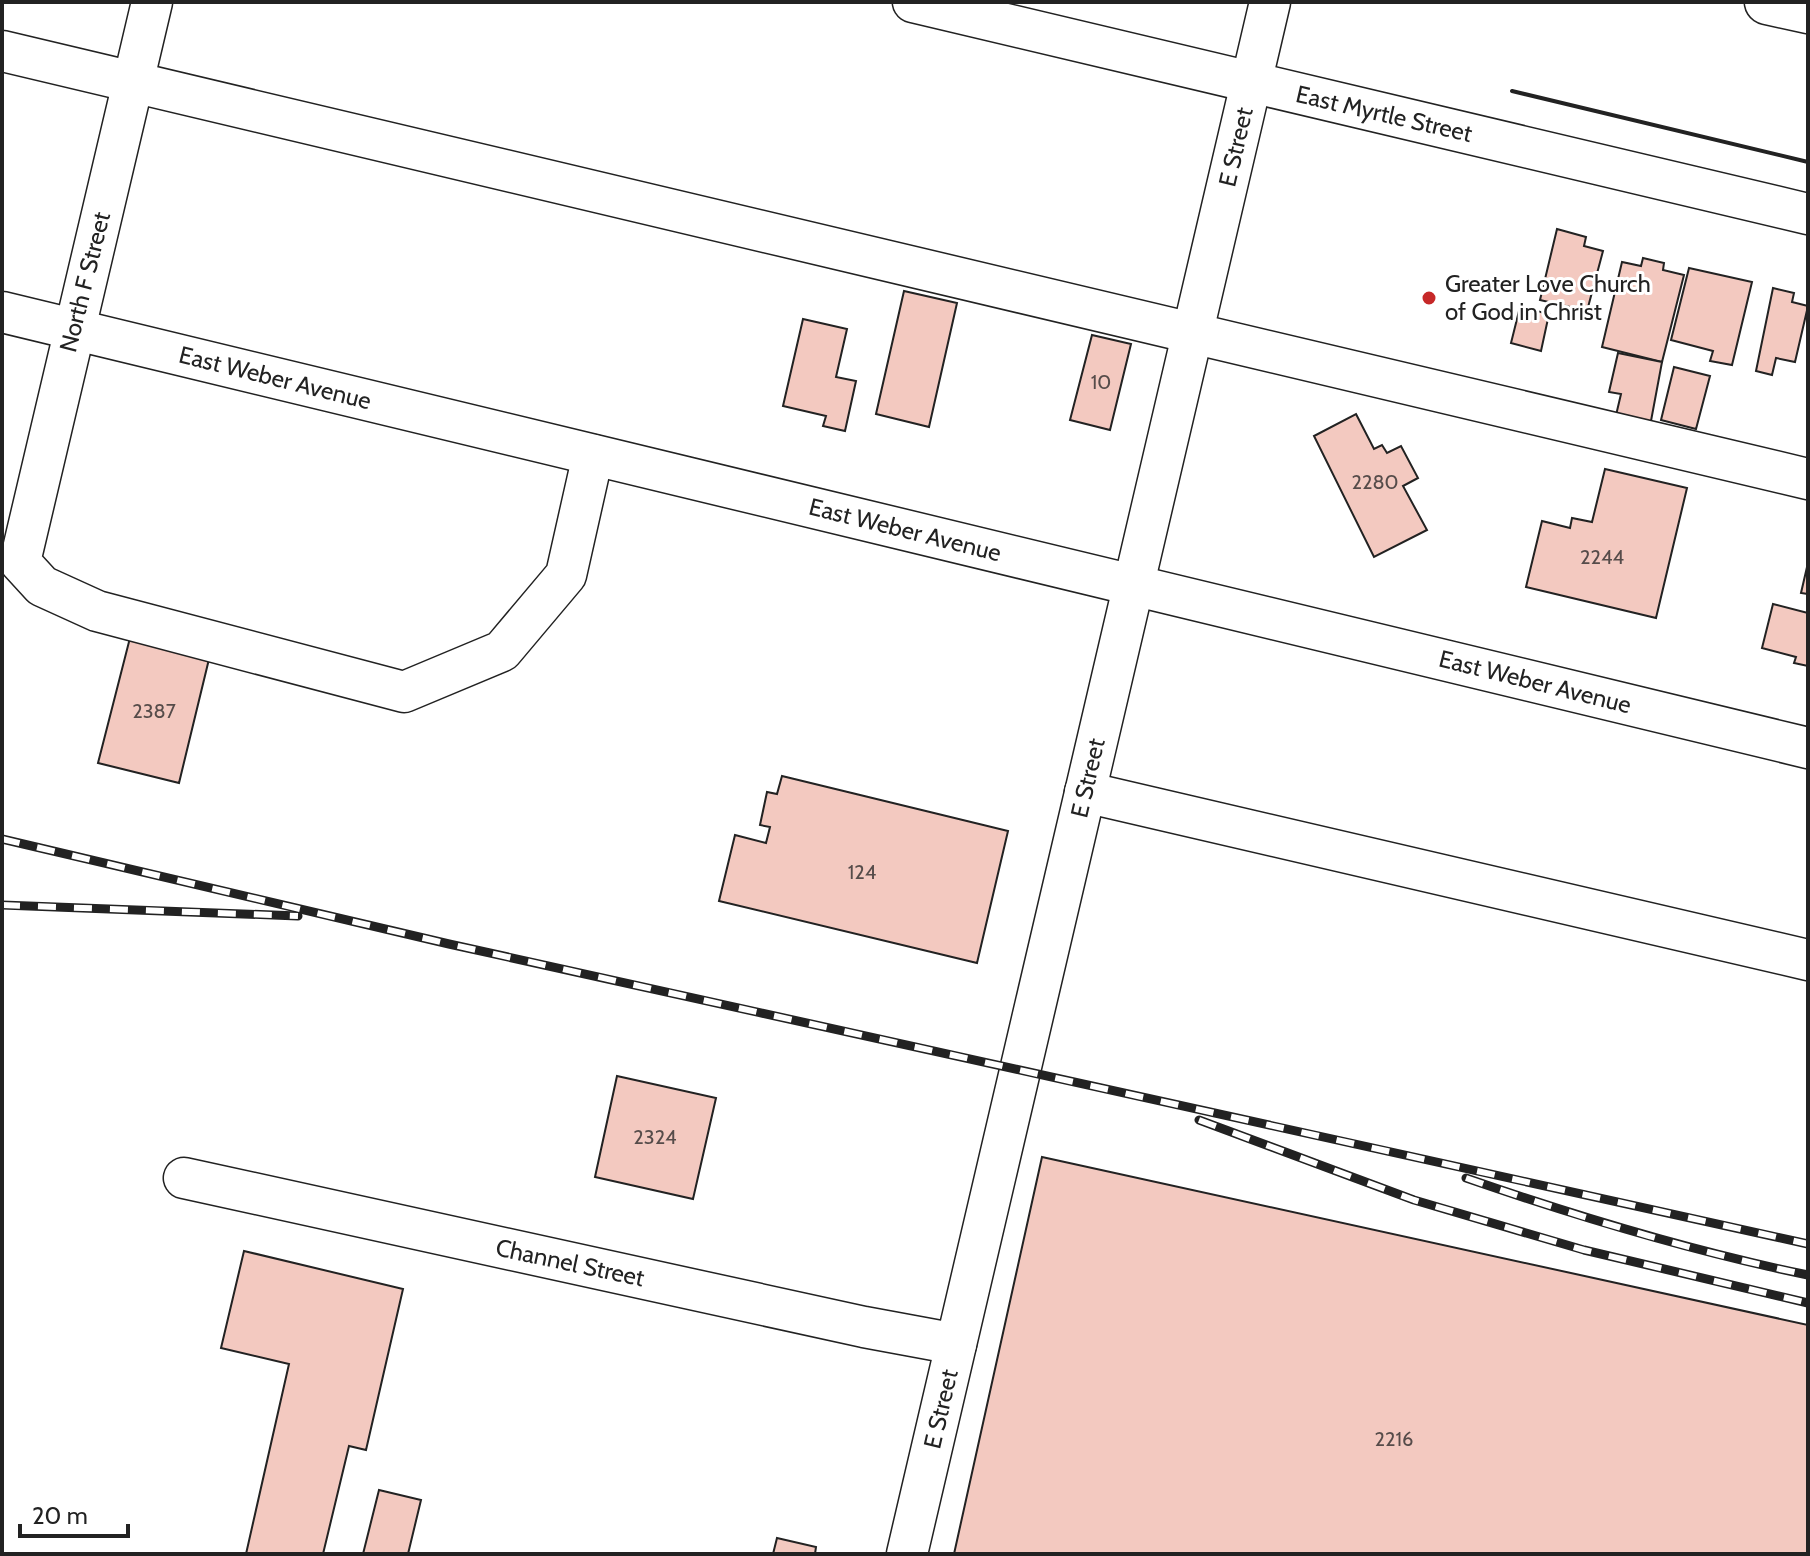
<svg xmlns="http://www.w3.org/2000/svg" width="1810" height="1556" font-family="Cabin,sans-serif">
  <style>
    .building { fill: #f3c9c0; stroke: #222; stroke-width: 2 }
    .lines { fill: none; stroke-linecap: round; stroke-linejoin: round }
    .minor-casing { stroke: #222; stroke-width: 43 }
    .highway-casing { stroke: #222; stroke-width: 47 }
    .minor { stroke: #fff; stroke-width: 40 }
    .highway { stroke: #fff; stroke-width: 44 }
    .rail-casing { stroke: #222; stroke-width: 9 }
    .rail { stroke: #fff; stroke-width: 6; stroke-dasharray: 18; stroke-linecap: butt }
    .wall { stroke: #222; stroke-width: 4 }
    .poi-dot { fill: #c62828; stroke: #fff; stroke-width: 3 }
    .labels { text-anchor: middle; stroke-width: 6; stroke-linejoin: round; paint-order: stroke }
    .number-label { font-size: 20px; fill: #564c4a }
    .street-label { font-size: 24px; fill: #222; stroke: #fff }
    .poi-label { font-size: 24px; fill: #222; stroke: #fff; text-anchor: start }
  </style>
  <rect width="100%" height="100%" fill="#fff"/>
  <g class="building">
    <path d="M1557,229L1586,237L1584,246L1603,251L1587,311L1540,300Z"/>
    <path d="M1643,258L1664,263L1663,270L1684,275L1662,362L1602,347L1622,262L1641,266Z"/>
    <path d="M1689,268L1752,282L1732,365L1710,361L1713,351L1671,340Z"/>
    <path d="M1773,288L1794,293L1792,302L1808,306L1795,362L1776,358L1772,375L1756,371Z"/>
    <path d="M904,291L957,303L929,427L876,414Z"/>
    <path d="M1520,307L1549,314L1541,351L1511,343Z"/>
    <path d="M803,319L847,329L836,377L856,381L845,431L823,426L826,416L783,406Z"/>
    <path d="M1092,335L1131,344L1110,430L1070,420Z"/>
    <path d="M1618,353L1662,362L1648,437L1613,428L1621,394L1609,392Z"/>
    <path d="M1674,367L1710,376L1696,429L1661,420Z"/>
    <path d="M1356,414L1374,449L1382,445L1387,453L1401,446L1418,478L1403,486L1427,530L1374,557L1314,436Z"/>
    <path d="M1605,469L1687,488L1656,618L1526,587L1542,521L1570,528L1572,518L1592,522Z"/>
    <path d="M1807,567H1808V594L1801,593Z"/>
    <path d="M1773,604L1808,613V666L1794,663L1796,657L1762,648Z"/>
    <path d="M132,630L209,659L179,783L98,763Z"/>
    <path d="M782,776L1008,831L977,963L719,901L735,835L766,843L770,827L760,825L767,792L777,794Z"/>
    <path d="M617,1076L716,1098L693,1199L595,1177Z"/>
    <path d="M1042,1157L1808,1325V1554H954Z"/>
    <path d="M244,1251L403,1289L366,1450L349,1446L323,1554H246L289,1364L221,1348Z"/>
    <path d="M379,1490L421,1500L408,1554H363Z"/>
    <path d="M777,1538L816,1547L815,1554H773Z"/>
  </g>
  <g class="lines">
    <g class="minor-casing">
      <g id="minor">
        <path d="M152,2L20,562L42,586L97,611L404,692L502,651L566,575L593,455"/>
        <path d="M913,2L1808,214"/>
        <path d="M2,51L1808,479"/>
        <path d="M2,312L1808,748"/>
        <path d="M1085,792L1808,960"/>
        <path d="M184,1178L864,1327L956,1344"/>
        <path d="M907,1554L1270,2"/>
      </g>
    </g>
    <g class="highway-casing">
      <path id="highway" d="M1767,2L1808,11"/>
    </g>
    <use href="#minor" class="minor"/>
    <use href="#highway" class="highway"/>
    <g class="rail-casing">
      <g id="rail">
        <path d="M2,839L449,944L1808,1244"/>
        <path d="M2,905L298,916"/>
        <path d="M1199,1120L1414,1200L1584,1250L1808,1303"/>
        <path d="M1466,1178C1579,1217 1691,1251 1808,1275"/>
      </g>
    </g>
    <use href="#rail" class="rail"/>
    <path class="wall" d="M1512,91L1808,162"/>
  </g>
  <circle class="poi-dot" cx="1429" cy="298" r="8"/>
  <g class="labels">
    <g class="number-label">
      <text x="1101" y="389">10</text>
      <text x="1375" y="489">2280</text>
      <text x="1602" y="564">2244</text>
      <text x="154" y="718">2387</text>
      <text x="862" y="879">124</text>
      <text x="655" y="1144">2324</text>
      <text x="1394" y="1446">2216</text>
    </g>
    <g class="street-label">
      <text transform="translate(1384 114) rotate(13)" y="8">East Myrtle Street</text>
      <text transform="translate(1236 147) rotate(-77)" y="8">E Street</text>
      <text transform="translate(85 282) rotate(-76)" y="8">North F Street</text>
      <text transform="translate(275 378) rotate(14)" y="8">East Weber Avenue</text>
      <text transform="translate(905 530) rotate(14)" y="8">East Weber Avenue</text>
      <text transform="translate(1535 682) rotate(14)" y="8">East Weber Avenue</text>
      <text transform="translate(1088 778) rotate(-77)" y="8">E Street</text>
      <text transform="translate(570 1263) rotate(12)" y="8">Channel Street</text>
      <text transform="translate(941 1409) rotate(-77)" y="8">E Street</text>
    </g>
    <g class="poi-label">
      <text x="1445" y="292">Greater Love Church<tspan x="1445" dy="28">of God in Christ</tspan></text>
    </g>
  </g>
  <rect width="1810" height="1556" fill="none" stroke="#222222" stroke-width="8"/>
  <path d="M20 1524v12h108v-12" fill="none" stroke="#222222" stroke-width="4"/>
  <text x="32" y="1524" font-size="24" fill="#222222" stroke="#ffffff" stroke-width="6" paint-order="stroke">20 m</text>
</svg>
